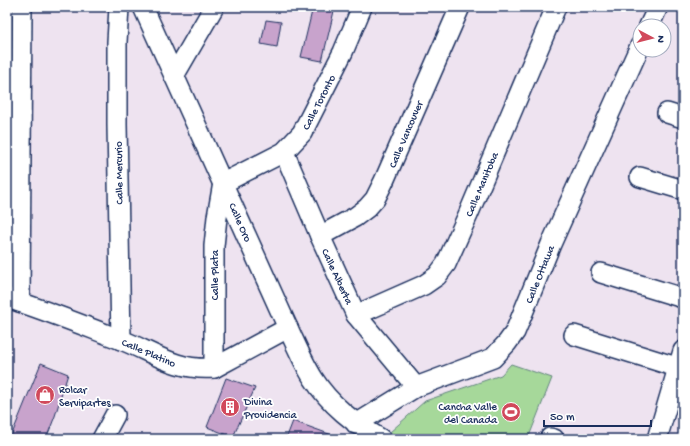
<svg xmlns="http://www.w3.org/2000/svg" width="690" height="446" font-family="'Gochi Hand',sans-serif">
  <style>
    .green { fill: #a6d89a; stroke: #60847c }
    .building { fill: #c8a3cc; stroke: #1b2f5e }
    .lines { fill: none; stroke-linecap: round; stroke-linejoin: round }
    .minor-casing { stroke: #1b2f5e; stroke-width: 22 }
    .minor { stroke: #fff; stroke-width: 19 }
    .labels { text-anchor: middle; stroke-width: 3.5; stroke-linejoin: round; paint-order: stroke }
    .street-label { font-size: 11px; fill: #1b2f5e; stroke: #fff }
    .poi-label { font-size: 11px; fill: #1b2f5e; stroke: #fff; text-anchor: start }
  </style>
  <rect width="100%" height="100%" fill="#eee3f0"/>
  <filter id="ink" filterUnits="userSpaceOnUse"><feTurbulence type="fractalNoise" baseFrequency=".025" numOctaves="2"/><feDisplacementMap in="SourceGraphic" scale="8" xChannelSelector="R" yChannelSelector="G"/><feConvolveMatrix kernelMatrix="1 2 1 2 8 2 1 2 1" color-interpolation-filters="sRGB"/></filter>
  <g filter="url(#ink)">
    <g class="green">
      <path d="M7,7H16L13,285L7,283Z"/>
      <path d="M511,364L552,378L528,439H401L390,432L425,401L501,375Z"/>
    </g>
    <g class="building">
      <path d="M313,7H335L322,61L301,57Z"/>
      <path d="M266,20L281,22L277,47L261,44Z"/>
      <path d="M41,363L68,374L55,416L46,439H10Z"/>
      <path d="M226,378L255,388L233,437L207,427Z"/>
      <path d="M293,421L343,439H286Z"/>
    </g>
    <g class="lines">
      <g class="minor-casing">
        <g id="minor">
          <path d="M119,7L117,42V125L121,340"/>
          <path d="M143,7L288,328C296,345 303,362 313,378C330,405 354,423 381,439"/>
          <path d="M649,26L658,7"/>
          <path d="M174,76L214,7"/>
          <path d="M667,113L683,118"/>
          <path d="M284,152L320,236L356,315L416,387"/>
          <path d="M640,177L683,190"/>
          <path d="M320,236L355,217L367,208L375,199L384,181L460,7"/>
          <path d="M601,273L683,298"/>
          <path d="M7,298C45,310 82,325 119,339C153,352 175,371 214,368L288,328"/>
          <path d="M20,302L22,7"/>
          <path d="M356,315L424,285L437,276L446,264L468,215L556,7"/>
          <path d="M574,335L683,369"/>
          <path d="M214,368V246L217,217L223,183L284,152L302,133L343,52L362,7"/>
          <path d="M356,424L416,387L493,358L507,343L515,332L520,320L551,244L640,46"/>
          <path d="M550,438L554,439"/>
          <path d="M102,439L115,415"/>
          <path d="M657,439L683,351"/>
        </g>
      </g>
      <use href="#minor" class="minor"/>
    </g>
  </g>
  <defs>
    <g id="shop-disc" transform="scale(1)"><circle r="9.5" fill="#d1495b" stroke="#fff"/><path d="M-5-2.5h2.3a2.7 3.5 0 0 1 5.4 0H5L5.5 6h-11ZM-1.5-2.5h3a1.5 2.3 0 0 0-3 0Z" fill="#fff"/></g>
    <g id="building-disc" transform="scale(1)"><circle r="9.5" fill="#d1495b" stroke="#fff"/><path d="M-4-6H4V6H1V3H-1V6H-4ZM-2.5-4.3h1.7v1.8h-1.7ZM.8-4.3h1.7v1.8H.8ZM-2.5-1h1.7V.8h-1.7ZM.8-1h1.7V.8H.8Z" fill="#fff"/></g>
    <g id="stadium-disc" transform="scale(1)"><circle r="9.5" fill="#d1495b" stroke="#fff"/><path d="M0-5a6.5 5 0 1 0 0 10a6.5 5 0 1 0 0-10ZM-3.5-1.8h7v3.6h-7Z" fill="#fff"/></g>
  </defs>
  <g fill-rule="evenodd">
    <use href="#shop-disc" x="45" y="395"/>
    <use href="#building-disc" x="230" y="407"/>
    <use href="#stadium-disc" x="511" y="412"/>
  </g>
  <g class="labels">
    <g class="street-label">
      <text transform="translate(318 102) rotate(-63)" y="4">Calle Toronto</text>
      <text transform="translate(405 134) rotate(-67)" y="4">Calle Vancouver</text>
      <text transform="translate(118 173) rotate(-91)" y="4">Calle Mercurio</text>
      <text transform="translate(481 184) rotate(-67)" y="4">Calle Manitoba</text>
      <text transform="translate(241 222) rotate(66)" y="4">Calle Oro</text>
      <text transform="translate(539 274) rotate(-68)" y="4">Calle Ottawa</text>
      <text transform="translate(214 275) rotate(-90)" y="4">Calle Plata</text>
      <text transform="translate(338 276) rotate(65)" y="4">Calle Alberta</text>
      <text transform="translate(149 352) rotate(23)" y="4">Calle Platino</text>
    </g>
    <g class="poi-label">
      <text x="59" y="393">Rolcar<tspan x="59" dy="13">Servipartes</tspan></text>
      <text x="244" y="405">Divina<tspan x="244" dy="13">Providencia</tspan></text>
      <text x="497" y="410" text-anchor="end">Cancha Valle<tspan x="497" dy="13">del Canada</tspan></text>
    </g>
  </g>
  <rect width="690" height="446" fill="none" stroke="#fff" stroke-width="24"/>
  <rect x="12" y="12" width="666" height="422" fill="none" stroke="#1b2f5e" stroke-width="1.5" filter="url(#ink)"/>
  <g transform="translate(652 38) rotate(97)"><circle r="19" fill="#ffffff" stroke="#a4acbf"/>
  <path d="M0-3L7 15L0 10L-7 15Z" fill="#d1495b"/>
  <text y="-6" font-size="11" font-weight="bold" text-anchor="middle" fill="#1b2f5e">N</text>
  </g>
  <path d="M544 420v6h107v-6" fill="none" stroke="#1b2f5e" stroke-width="2"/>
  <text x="550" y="420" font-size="12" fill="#1b2f5e" stroke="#ffffff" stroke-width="3" paint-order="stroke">50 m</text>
</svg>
